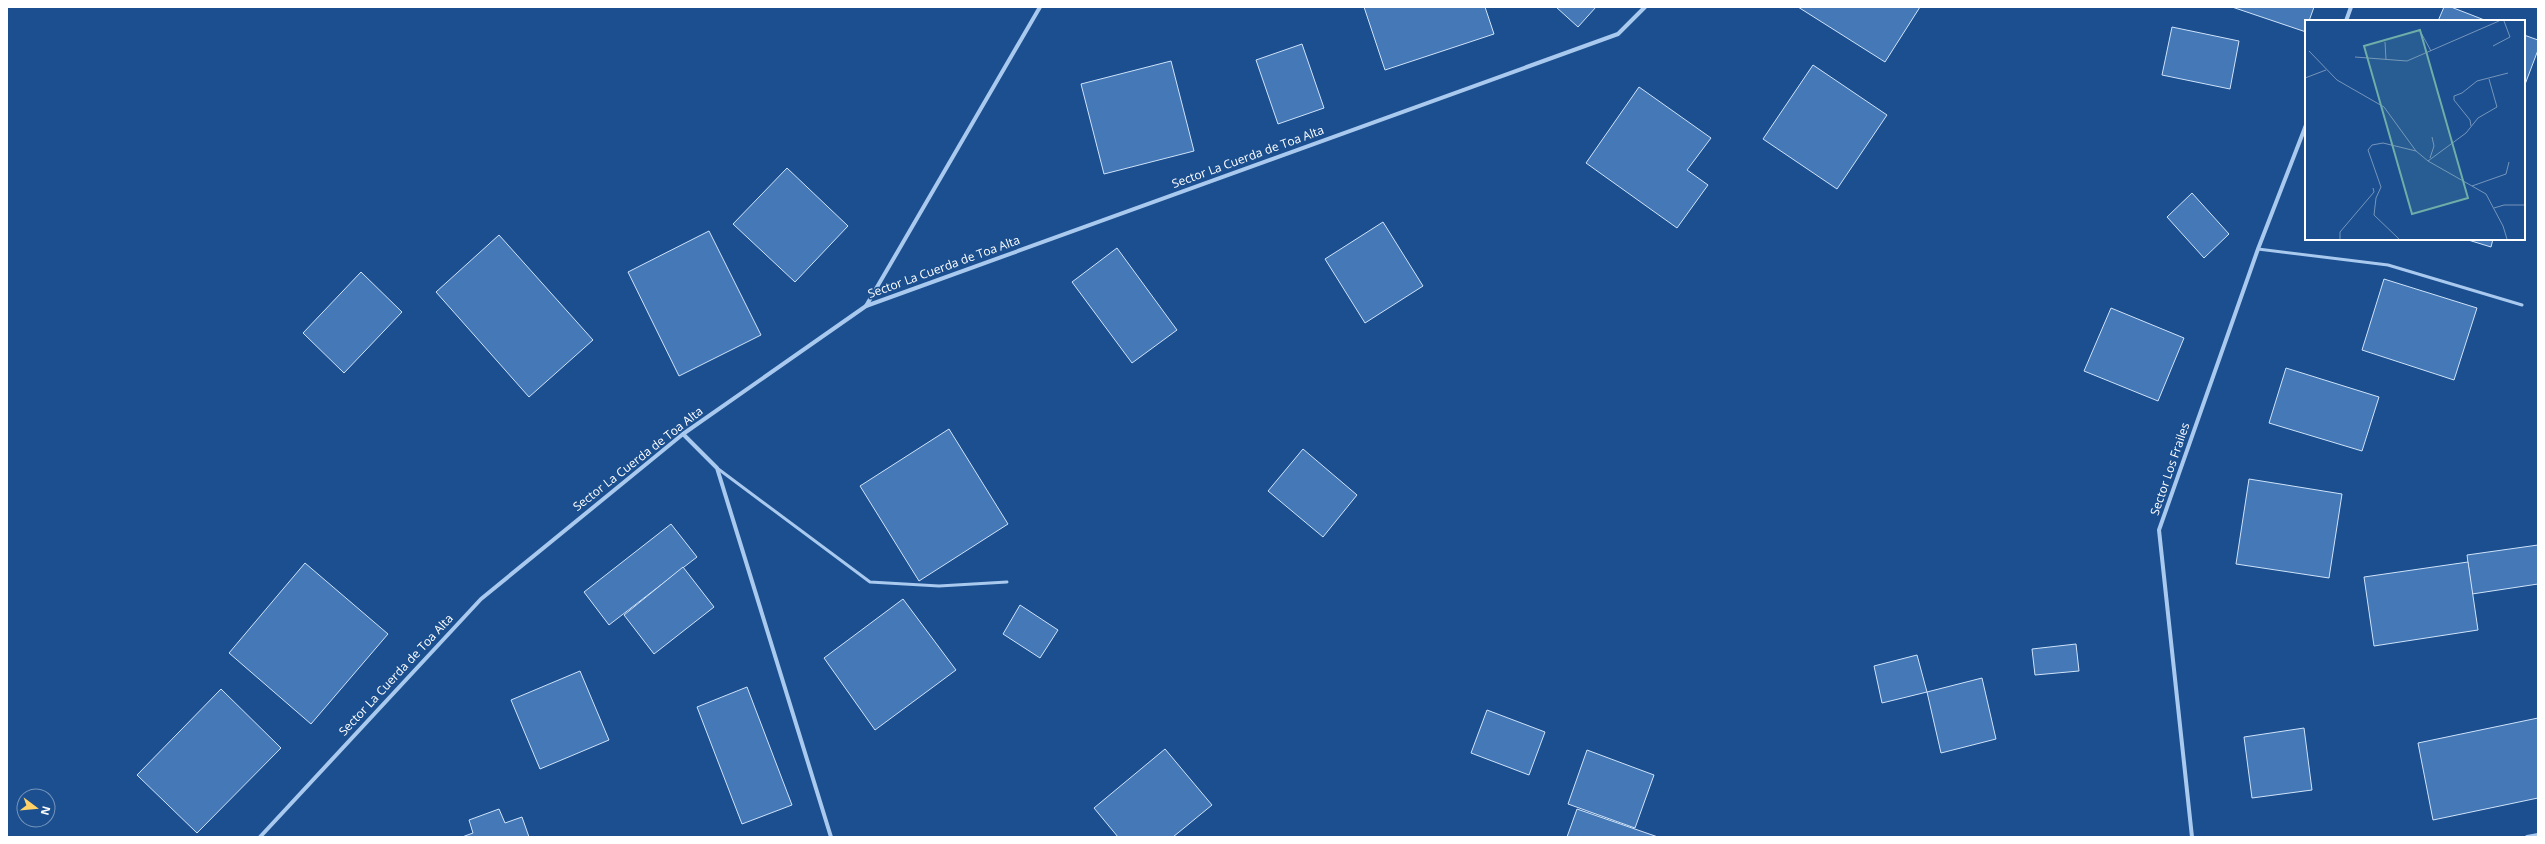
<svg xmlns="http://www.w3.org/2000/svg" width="2545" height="844" font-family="'Open Sans',sans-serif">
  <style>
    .building { fill: #4478b7; stroke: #cfe3fa }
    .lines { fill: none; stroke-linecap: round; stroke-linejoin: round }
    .service { stroke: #a9c9ee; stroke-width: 3 }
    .minor { stroke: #a9c9ee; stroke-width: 4 }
    .labels { text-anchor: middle; stroke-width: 3.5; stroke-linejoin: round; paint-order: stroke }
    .street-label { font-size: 12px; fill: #fff; stroke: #1b4f8f }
    .inset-road { fill: none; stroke: #7695bc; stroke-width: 1 }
    .view { fill: #6fada8; fill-opacity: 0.15; stroke: #6fada8; stroke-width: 2 }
    .inset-edge { fill: none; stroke: #fff; stroke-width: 2 }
  </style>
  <rect width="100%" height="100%" fill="#1b4f8f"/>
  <g class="building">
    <path d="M1364,7H1485L1494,34L1385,70Z"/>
    <path d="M1556,7H1596L1578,27Z"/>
    <path d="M1798,7H1920L1885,62Z"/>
    <path d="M2232,7H2314L2309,21H2306V32Z"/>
    <path d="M2444,7H2451L2487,21H2438Z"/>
    <path d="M2172,27L2239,41L2230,89L2162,75Z"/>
    <path d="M2524,35L2538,40V50L2524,87Z"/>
    <path d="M1302,44L1324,108L1278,124L1256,60Z"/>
    <path d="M1171,61L1194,151L1104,174L1081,84Z"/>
    <path d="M1813,65L1887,115L1837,189L1763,139Z"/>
    <path d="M1639,87L1711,138L1687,170L1708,185L1677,228L1586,163Z"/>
    <path d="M787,168L848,226L795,282L733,224Z"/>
    <path d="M2192,193L2229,234L2204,258L2167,217Z"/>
    <path d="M1383,222L1423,286L1365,323L1325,259Z"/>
    <path d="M709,231L761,335L679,376L628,272Z"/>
    <path d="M499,235L593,340L529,397L436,292Z"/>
    <path d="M2465,239H2493L2491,247Z"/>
    <path d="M1117,248L1177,330L1132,363L1072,282Z"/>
    <path d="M361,272L402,312L344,373L303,333Z"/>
    <path d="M2384,279L2477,308L2454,380L2362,350Z"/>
    <path d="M2111,308L2184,338L2158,401L2084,371Z"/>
    <path d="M2286,368L2379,397L2362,451L2269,423Z"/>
    <path d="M949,429L1008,524L919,581L860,486Z"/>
    <path d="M1303,449L1357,495L1323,537L1268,491Z"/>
    <path d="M2249,479L2342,494L2329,578L2236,564Z"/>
    <path d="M671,524L697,557L609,625L584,592Z"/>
    <path d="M2538,545V584L2472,594L2467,555Z"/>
    <path d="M2468,562L2478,630L2374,646L2364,577Z"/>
    <path d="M305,563L388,634L311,724L229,653Z"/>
    <path d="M683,567L714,607L654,654L624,615Z"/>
    <path d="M903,599L956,670L875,730L824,658Z"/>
    <path d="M1020,605L1058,630L1040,658L1003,634Z"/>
    <path d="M2076,644L2079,671L2035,675L2032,649Z"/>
    <path d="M1917,655L1927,692L1882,703L1874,666Z"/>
    <path d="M580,671L609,740L540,769L511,700Z"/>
    <path d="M1982,678L1996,739L1941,753L1927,692Z"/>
    <path d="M747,687L792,805L742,824L697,707Z"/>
    <path d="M221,689L281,748L197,833L137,775Z"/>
    <path d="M1487,710L1545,732L1529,775L1471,753Z"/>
    <path d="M2538,718V798L2433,820L2418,743Z"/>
    <path d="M2304,728L2312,790L2252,798L2244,737Z"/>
    <path d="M1165,749L1212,805L1173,837H1118L1094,808Z"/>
    <path d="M1587,750L1654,775L1635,828L1568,804Z"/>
    <path d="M499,809L505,823L522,817L529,837H462L473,833L469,820Z"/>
    <path d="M1577,809L1658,837H1567Z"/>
  </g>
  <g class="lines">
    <g class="service">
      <path d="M2258,249L2388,265L2522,305"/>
      <path d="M717,468L870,582L939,586L1007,582"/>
    </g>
    <g class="minor">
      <path d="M2346,21L2351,7"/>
      <path d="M866,306L1040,7"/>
      <path d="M683,434L717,468L831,837"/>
      <path d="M260,837L481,599L683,434L866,306L1618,34L1645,7"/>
      <path d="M2192,837L2159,530L2258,249L2306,125"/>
      <path d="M2527,837L2538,835"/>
    </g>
  </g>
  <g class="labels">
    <g class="street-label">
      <text transform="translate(1248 157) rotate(-20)" y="4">Sector La Cuerda de Toa Alta</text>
      <text transform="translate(944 267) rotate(-20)" y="4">Sector La Cuerda de Toa Alta</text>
      <text transform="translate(638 459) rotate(-38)" y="4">Sector La Cuerda de Toa Alta</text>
      <text transform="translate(2170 469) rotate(-71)" y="4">Sector Los Frailes</text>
      <text transform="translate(396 675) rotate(-47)" y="4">Sector La Cuerda de Toa Alta</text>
    </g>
  </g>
  <g transform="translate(2305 20)">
    <rect width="220" height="220" fill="#1b4f8f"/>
    <path class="inset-road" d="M114,9L126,31M80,22L81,40M188,26L205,17L199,1M4,31L32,60L79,87L111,131L123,141L181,174L198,206L202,219M50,37L102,41L194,1M0,58L21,50M166,106L165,100L149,80V76L157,73L172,61L203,53M125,138L129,126L127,117M123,141L161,113L173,98L192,87L184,59M167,166L201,154L204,142M189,188L199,185H220M35,219V212L69,172L68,168M94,219L69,195L71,178L76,167L63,130L67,125L78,123L111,131"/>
    <path class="view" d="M115,10L163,178L107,194L59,26Z"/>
    <rect width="220" height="220" class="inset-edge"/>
  </g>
  <rect width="2545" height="844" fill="none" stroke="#ffffff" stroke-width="16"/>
  <g transform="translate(36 808) rotate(106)"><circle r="19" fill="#1b4f8f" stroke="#7695bc"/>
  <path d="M0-3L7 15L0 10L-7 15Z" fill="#ffd166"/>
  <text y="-6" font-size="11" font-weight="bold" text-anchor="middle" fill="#ffffff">N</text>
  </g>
</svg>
